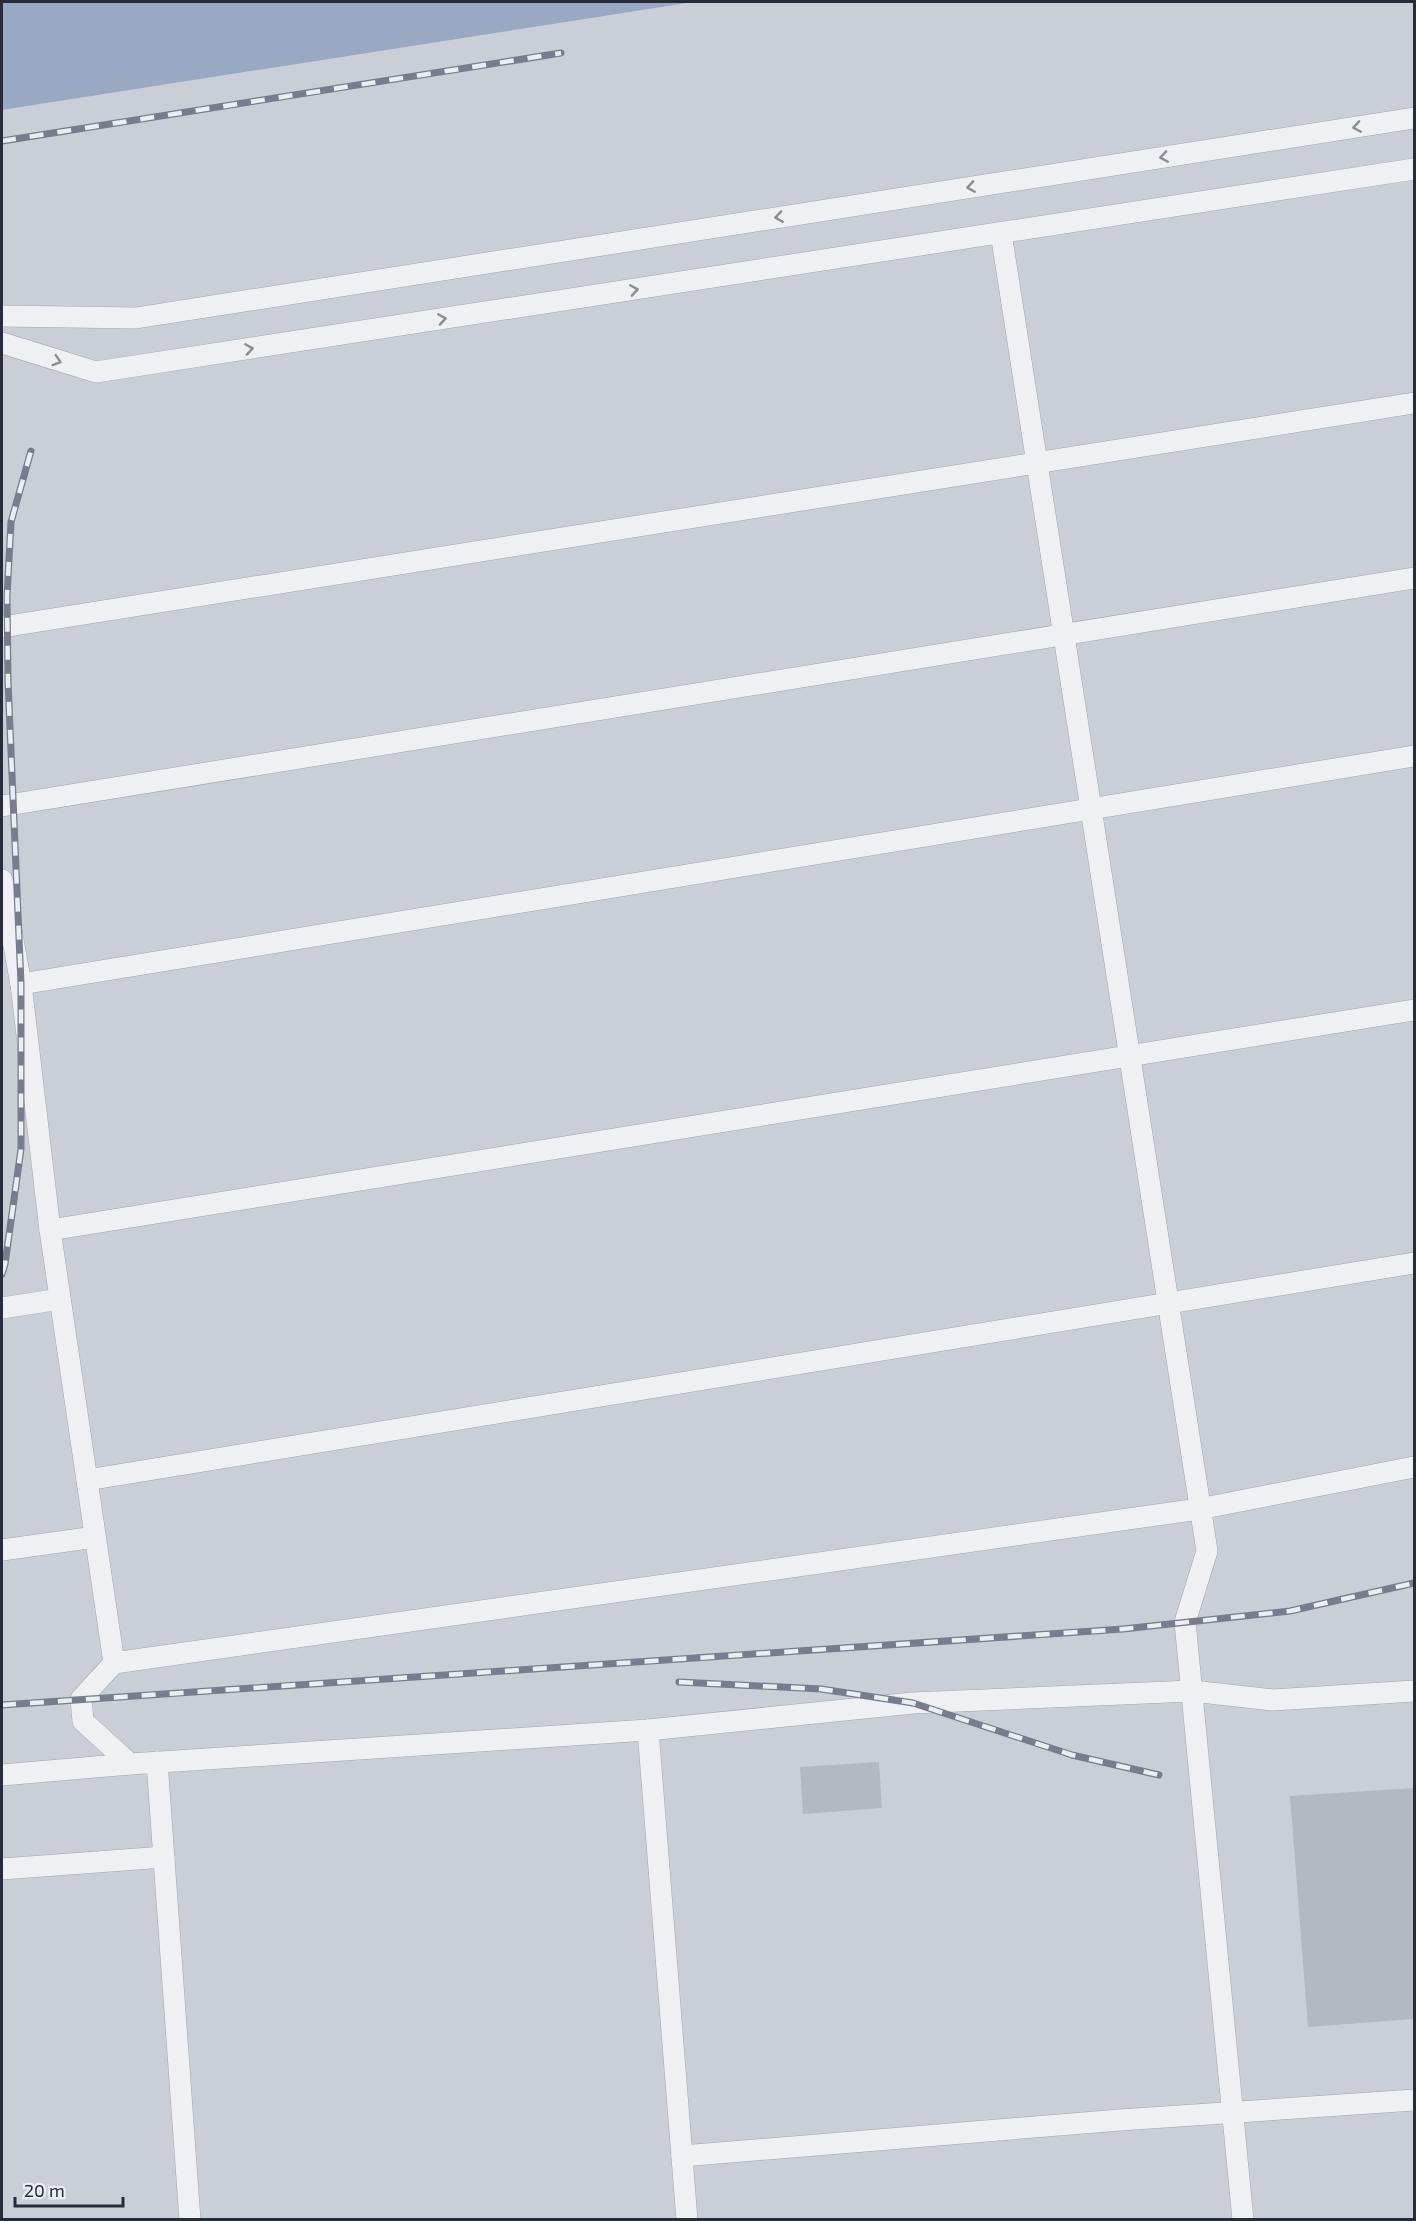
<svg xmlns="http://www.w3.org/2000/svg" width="1416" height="2221" font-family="'Exo 2',sans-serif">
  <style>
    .built { fill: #caced6 }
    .water { fill: #99a9c3 }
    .building { fill: #b4b8c1 }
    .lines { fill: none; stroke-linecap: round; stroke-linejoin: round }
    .service-casing { stroke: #a2a6ae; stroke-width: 22 }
    .service { stroke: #eef0f4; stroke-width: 21 }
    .rail-casing { stroke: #777d8d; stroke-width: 7 }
    .rail { stroke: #ebeef3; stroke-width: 4.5; stroke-dasharray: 14; stroke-linecap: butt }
    .oneway { stroke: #8a8e97 }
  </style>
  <rect width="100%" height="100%" fill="#dcdfe5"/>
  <path class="built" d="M694,2H1414V2219L2,2220V110Z"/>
  <path class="water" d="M2,2H694L2,110Z"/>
  <g class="building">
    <path d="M879,1762L882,1808L803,1814L800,1767Z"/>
    <path d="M1414,1788V2019L1308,2027L1290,1796Z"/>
  </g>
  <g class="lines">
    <g class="service-casing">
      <g id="service">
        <path d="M1001,233L1207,1551L1185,1622L1243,2220"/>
        <path d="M2,316L136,318L1414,118"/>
        <path d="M2,343L96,372L1414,169"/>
        <path d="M2,627L1414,403"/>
        <path d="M2,806L1414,578"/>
        <path d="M2,880L21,984L50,1230L114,1663L81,1699L83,1721L130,1764"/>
        <path d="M21,984L1414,756"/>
        <path d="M50,1230L1414,1010"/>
        <path d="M2,1308L60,1299"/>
        <path d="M87,1480L1414,1263"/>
        <path d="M2,1550L95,1537"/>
        <path d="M114,1663L1199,1509L1414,1467"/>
        <path d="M648,1730L687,2220"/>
        <path d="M157,1762L190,2220"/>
        <path d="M2,1775L130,1764L648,1730L913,1703L1192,1691L1273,1700L1414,1691"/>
        <path d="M2,1869L164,1857"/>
        <path d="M682,2156L1120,2120L1414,2100"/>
      </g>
    </g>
    <use href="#service" class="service"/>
    <g class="rail-casing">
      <g id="rail">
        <path d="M2,141L561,53"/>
        <path d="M2,1274L5,1264L21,1149V984L8,681L7,596L11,522L31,451"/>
        <path d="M679,1682L821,1689L913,1703L1072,1755L1159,1775"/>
        <path d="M2,1705L1123,1629L1290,1611L1414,1583"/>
      </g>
    </g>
    <use href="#rail" class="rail"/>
  </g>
  <defs><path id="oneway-chevron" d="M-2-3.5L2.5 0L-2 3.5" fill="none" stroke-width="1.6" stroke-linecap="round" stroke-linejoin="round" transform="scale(1.5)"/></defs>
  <g class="oneway">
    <use href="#oneway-chevron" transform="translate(1357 127) rotate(171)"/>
    <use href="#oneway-chevron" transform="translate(1164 157) rotate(171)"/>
    <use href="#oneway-chevron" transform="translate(971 187) rotate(171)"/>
    <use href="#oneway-chevron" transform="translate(779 217) rotate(171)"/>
    <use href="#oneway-chevron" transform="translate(634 290) rotate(-9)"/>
    <use href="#oneway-chevron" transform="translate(442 319) rotate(-9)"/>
    <use href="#oneway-chevron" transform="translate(249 349) rotate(-9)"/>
    <use href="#oneway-chevron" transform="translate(57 361) rotate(18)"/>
  </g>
  <rect width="1416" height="2221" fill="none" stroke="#272c3a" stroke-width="6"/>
  <path d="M15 2197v9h108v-9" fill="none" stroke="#272c3a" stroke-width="3"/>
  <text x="24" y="2197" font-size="18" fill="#272c3a" stroke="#ebeef3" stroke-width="4.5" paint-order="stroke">20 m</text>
</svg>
